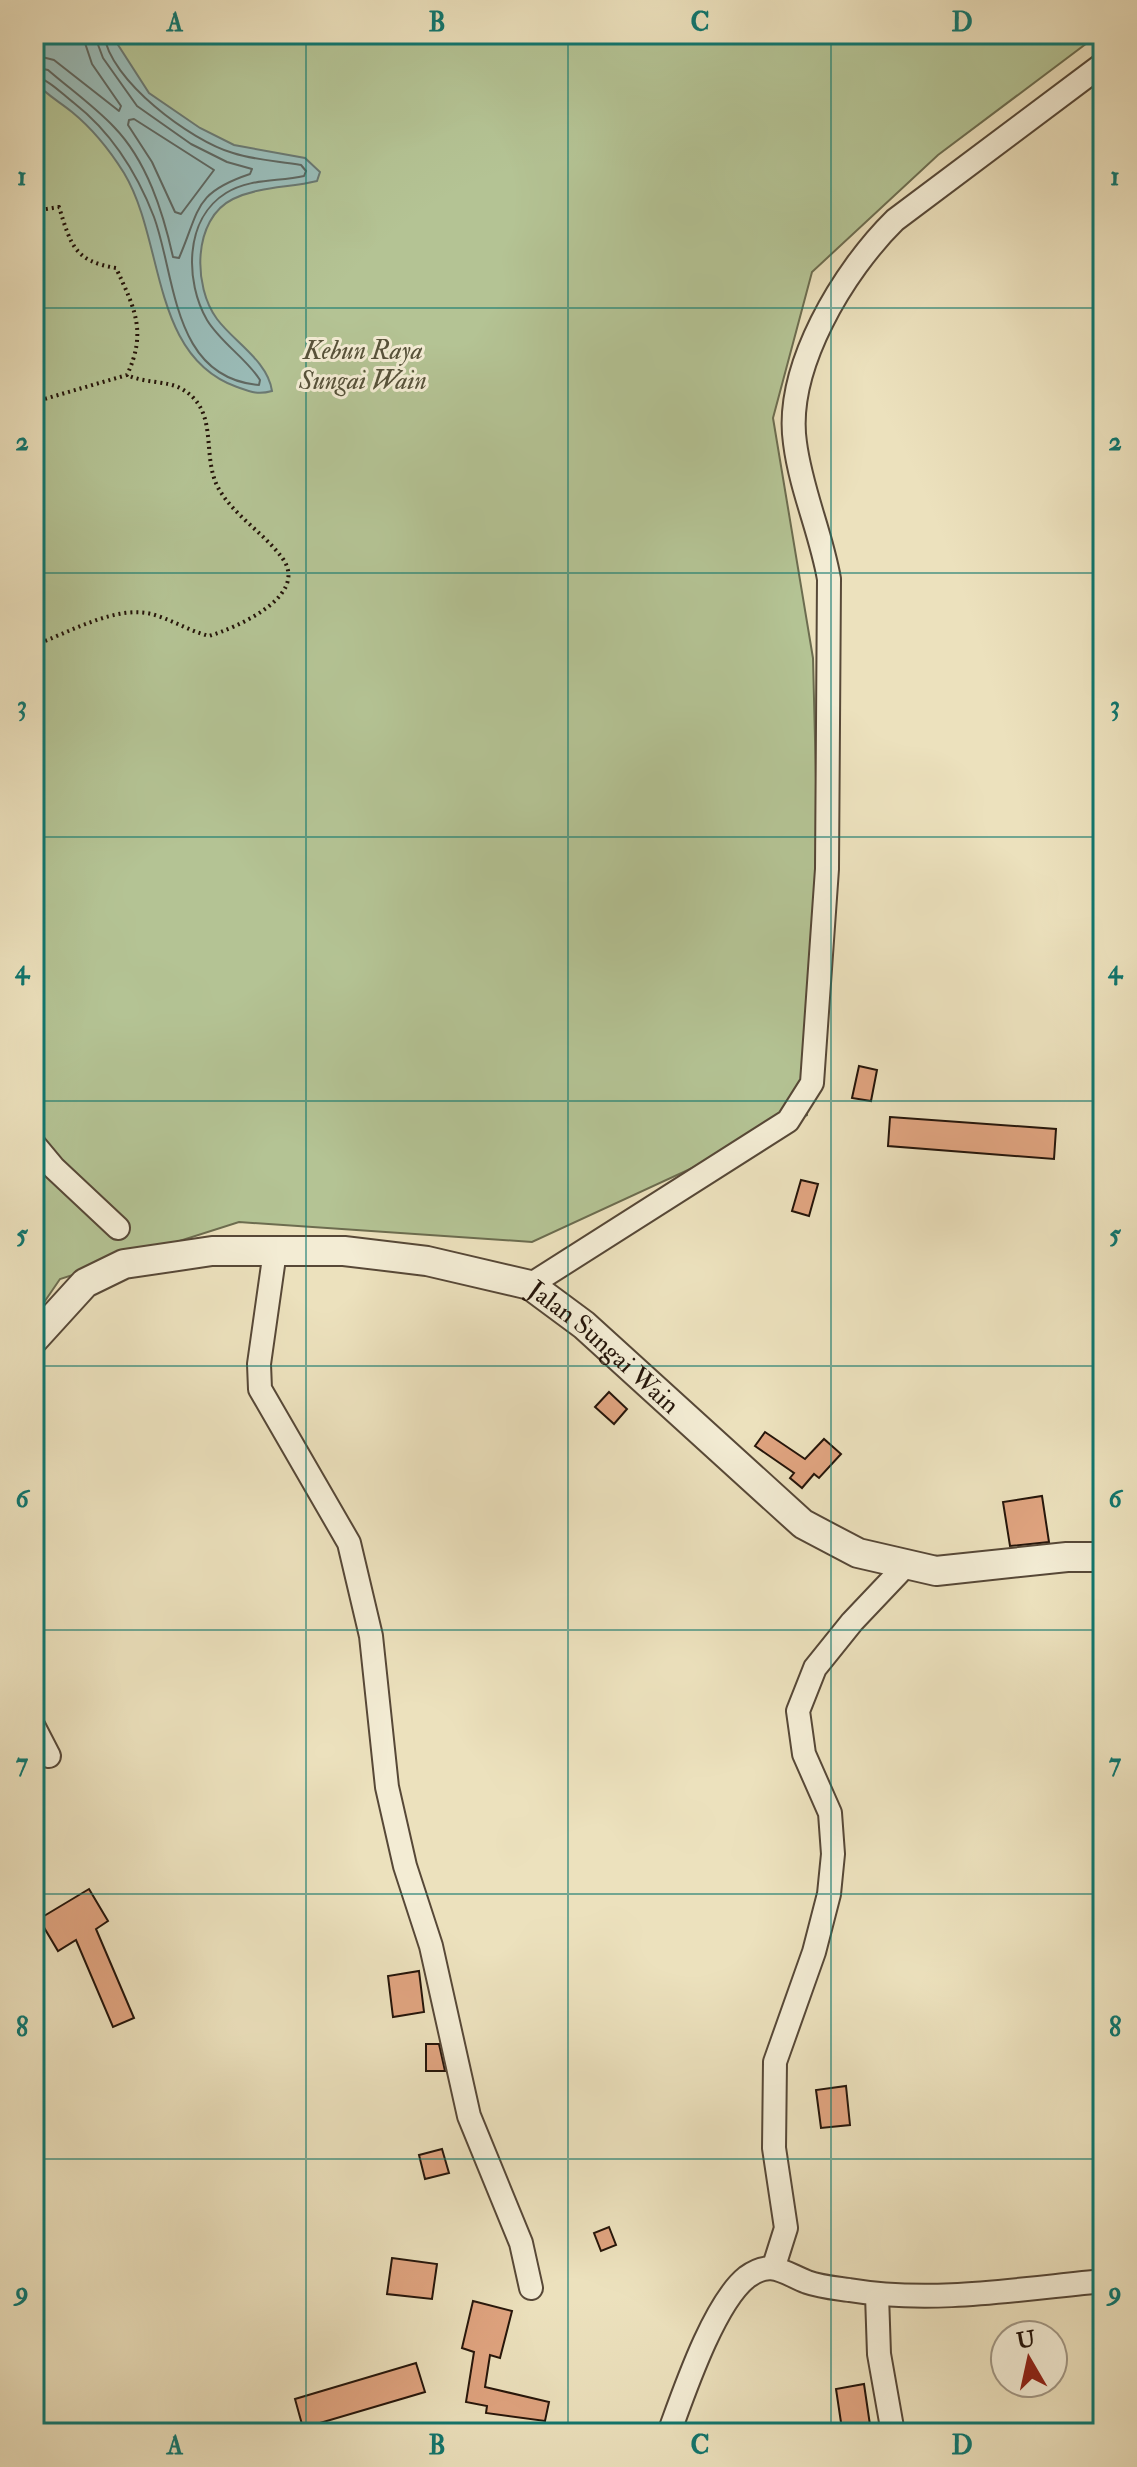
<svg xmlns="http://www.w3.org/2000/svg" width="1137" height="2467" font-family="'IM FELL Double Pica',serif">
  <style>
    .green { fill: #b4c394; stroke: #6c6c4f; stroke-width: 2 }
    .water { fill: #9abcb8; stroke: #6b7972; stroke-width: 2 }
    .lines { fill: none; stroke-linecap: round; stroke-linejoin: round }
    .shore { stroke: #606861; stroke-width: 2 }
    .building { fill: #e0a480; stroke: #25150a; stroke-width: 2 }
    .minor-casing { stroke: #574837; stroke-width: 26 }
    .tertiary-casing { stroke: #574837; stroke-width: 32 }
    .path { stroke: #25150a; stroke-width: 4; stroke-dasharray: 2 4; stroke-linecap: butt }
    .minor { stroke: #f3ecd4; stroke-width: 22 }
    .tertiary { stroke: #f3ecd4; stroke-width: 28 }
    .grid { fill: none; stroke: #0f766e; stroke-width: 2; stroke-opacity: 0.55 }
    .labels { text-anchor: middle; stroke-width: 6; stroke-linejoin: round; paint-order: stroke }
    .park-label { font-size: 26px; font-style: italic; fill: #57523a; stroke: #f3ecd4 }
    .street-label { font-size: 26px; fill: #25150a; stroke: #f3ecd4 }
    .neatline { fill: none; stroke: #0f766e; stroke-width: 3 }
    .grid-label { font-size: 26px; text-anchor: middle; font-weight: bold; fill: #0f766e }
  </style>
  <rect width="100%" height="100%" fill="#ece1bd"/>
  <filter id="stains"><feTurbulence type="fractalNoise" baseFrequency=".0025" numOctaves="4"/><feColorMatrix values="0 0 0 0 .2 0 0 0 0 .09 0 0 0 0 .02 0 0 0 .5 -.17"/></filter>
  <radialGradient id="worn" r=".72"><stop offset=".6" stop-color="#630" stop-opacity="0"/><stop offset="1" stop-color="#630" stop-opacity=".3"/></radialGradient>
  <path class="green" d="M34,34H1099L938,155L812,272L773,418L813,658L817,820L807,1115L532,1242L239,1222L60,1279L34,1317Z"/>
  <path class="water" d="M34,34H111L149,93L200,128L234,145L305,158L320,172L317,181C289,188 260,186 233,199C192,219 193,287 217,319C234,342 268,361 272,391C258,395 251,392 237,387C150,356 165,241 124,173C109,149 94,130 72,112C60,102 45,94 34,81Z"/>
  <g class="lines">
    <g class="shore">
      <path d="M34,55L54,60L119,111L121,106L92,64L82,34"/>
      <path d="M34,67L48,70C70,89 94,106 114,127C147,161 163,212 173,257L179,258C200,210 193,193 250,174L252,169L227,162L191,144L137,106L103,58L94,34"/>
      <path d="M34,77C48,78 63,95 74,103C111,132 137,173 154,217C176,277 172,378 259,385L260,380C246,358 221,343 207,320C185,282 184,219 226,193C250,178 278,182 304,176L306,171L301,165C278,161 254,160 233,153C191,141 109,80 104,34"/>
      <path d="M129,120L134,119L214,170L181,214L175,212L152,162L128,125Z"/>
    </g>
  </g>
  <g class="building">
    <path d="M859,1066L877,1070L871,1101L852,1098Z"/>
    <path d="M890,1117L1056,1129L1054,1159L888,1146Z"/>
    <path d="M801,1180L818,1184L809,1216L792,1211Z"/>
    <path d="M609,1392L627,1409L614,1424L595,1407Z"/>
    <path d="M765,1432L805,1459L824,1439L841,1454L819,1478L814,1474L802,1488L790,1478L794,1473L755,1446Z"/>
    <path d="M1042,1496L1049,1542L1010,1546L1003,1502Z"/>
    <path d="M89,1889L108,1921L96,1929L134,2018L113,2027L76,1940L58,1951L39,1919Z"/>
    <path d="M419,1971L424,2012L393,2017L388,1976Z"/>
    <path d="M426,2044H439L445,2071H426Z"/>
    <path d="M846,2086L850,2125L821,2128L816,2090Z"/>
    <path d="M442,2149L449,2173L425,2179L419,2155Z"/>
    <path d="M609,2227L616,2245L601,2251L594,2233Z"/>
    <path d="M392,2258L437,2264L432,2299L387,2294Z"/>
    <path d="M473,2301L512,2311L500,2358L490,2355L485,2387L549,2402L545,2421L486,2413L487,2406L466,2402L474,2352L462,2348Z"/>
    <path d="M416,2363L425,2392L303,2428L295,2399Z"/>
    <path d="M864,2384L870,2425L842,2429L836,2389Z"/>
  </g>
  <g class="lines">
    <g class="minor-casing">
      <g id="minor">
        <path d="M34,1144L54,1168L118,1228"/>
        <path d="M275,1251L259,1364L260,1389L349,1543L371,1636L387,1787L405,1866L431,1946L469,2116L521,2243L531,2288"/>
        <path d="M530,1285L788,1121L812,1083L827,869L829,579C821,533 801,490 795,443C784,368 844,270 895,220L1103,64"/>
        <path d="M34,1727L49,1756"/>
        <path d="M774,2266L786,2228L774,2148L775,2062L814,1952L829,1894L833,1854L830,1813L804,1754L798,1711L815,1668L852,1622L907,1564"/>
        <path d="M877,2295L879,2354L893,2433"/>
        <path d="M669,2433C684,2392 714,2303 747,2277C771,2259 784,2273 807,2282C821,2287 835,2288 849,2290C933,2304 1019,2289 1103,2281"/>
      </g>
    </g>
    <g class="tertiary-casing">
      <g id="tertiary">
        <path id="s1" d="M34,1339L85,1283L124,1264L212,1251H344L427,1261L530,1285L584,1325L803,1524L858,1553L936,1571L1067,1557H1103"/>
      </g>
    </g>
    <g class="path">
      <path d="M34,211L59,207C71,245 74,261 116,268C135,309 147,332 127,375L34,402"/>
      <path d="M34,645C69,633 118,603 155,615C174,621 190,631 209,636C235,628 309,597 283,559C265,534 236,517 220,491C199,457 222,410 180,388C167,381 144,383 127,375"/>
      <path d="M34,863L38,862"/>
    </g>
    <use href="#minor" class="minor"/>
    <use href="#tertiary" class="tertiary"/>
  </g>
  <path class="grid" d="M306,34V2433M568,34V2433M831,34V2433M34,308H1103M34,573H1103M34,837H1103M34,1101H1103M34,1366H1103M34,1630H1103M34,1894H1103M34,2159H1103"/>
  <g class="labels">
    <g class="park-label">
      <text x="363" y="359">Kebun Raya<tspan x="363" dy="30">Sungai Wain</tspan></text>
    </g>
    <g class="street-label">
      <text dy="9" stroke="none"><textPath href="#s1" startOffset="626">Jalan Sungai Wain</textPath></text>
    </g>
  </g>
  <rect width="1137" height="2467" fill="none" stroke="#ece1bd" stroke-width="88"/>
  <g transform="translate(1029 2359) rotate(351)"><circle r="38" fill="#f3ecd4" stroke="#a19683" stroke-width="2"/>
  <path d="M0-6L14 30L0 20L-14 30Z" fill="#8f2418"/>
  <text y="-12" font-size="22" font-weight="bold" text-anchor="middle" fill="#25150a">U</text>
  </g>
  <rect x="44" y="44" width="1049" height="2379" class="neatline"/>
  <g class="grid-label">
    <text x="175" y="31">A</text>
    <text x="437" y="31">B</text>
    <text x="700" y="31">C</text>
    <text x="962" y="31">D</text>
    <text x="22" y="185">1</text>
    <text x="1115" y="185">1</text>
    <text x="22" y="450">2</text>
    <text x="1115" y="450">2</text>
    <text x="22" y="714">3</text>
    <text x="1115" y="714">3</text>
    <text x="22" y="978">4</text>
    <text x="1115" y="978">4</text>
    <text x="22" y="1243">5</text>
    <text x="1115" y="1243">5</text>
    <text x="22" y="1507">6</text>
    <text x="1115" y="1507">6</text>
    <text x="22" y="1771">7</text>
    <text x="1115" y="1771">7</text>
    <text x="22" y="2036">8</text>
    <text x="1115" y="2036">8</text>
    <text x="22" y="2300">9</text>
    <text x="1115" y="2300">9</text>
    <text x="175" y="2454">A</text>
    <text x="437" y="2454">B</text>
    <text x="700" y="2454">C</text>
    <text x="962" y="2454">D</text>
  </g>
  <rect width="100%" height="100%" filter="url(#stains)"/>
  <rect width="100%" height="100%" fill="url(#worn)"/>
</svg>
